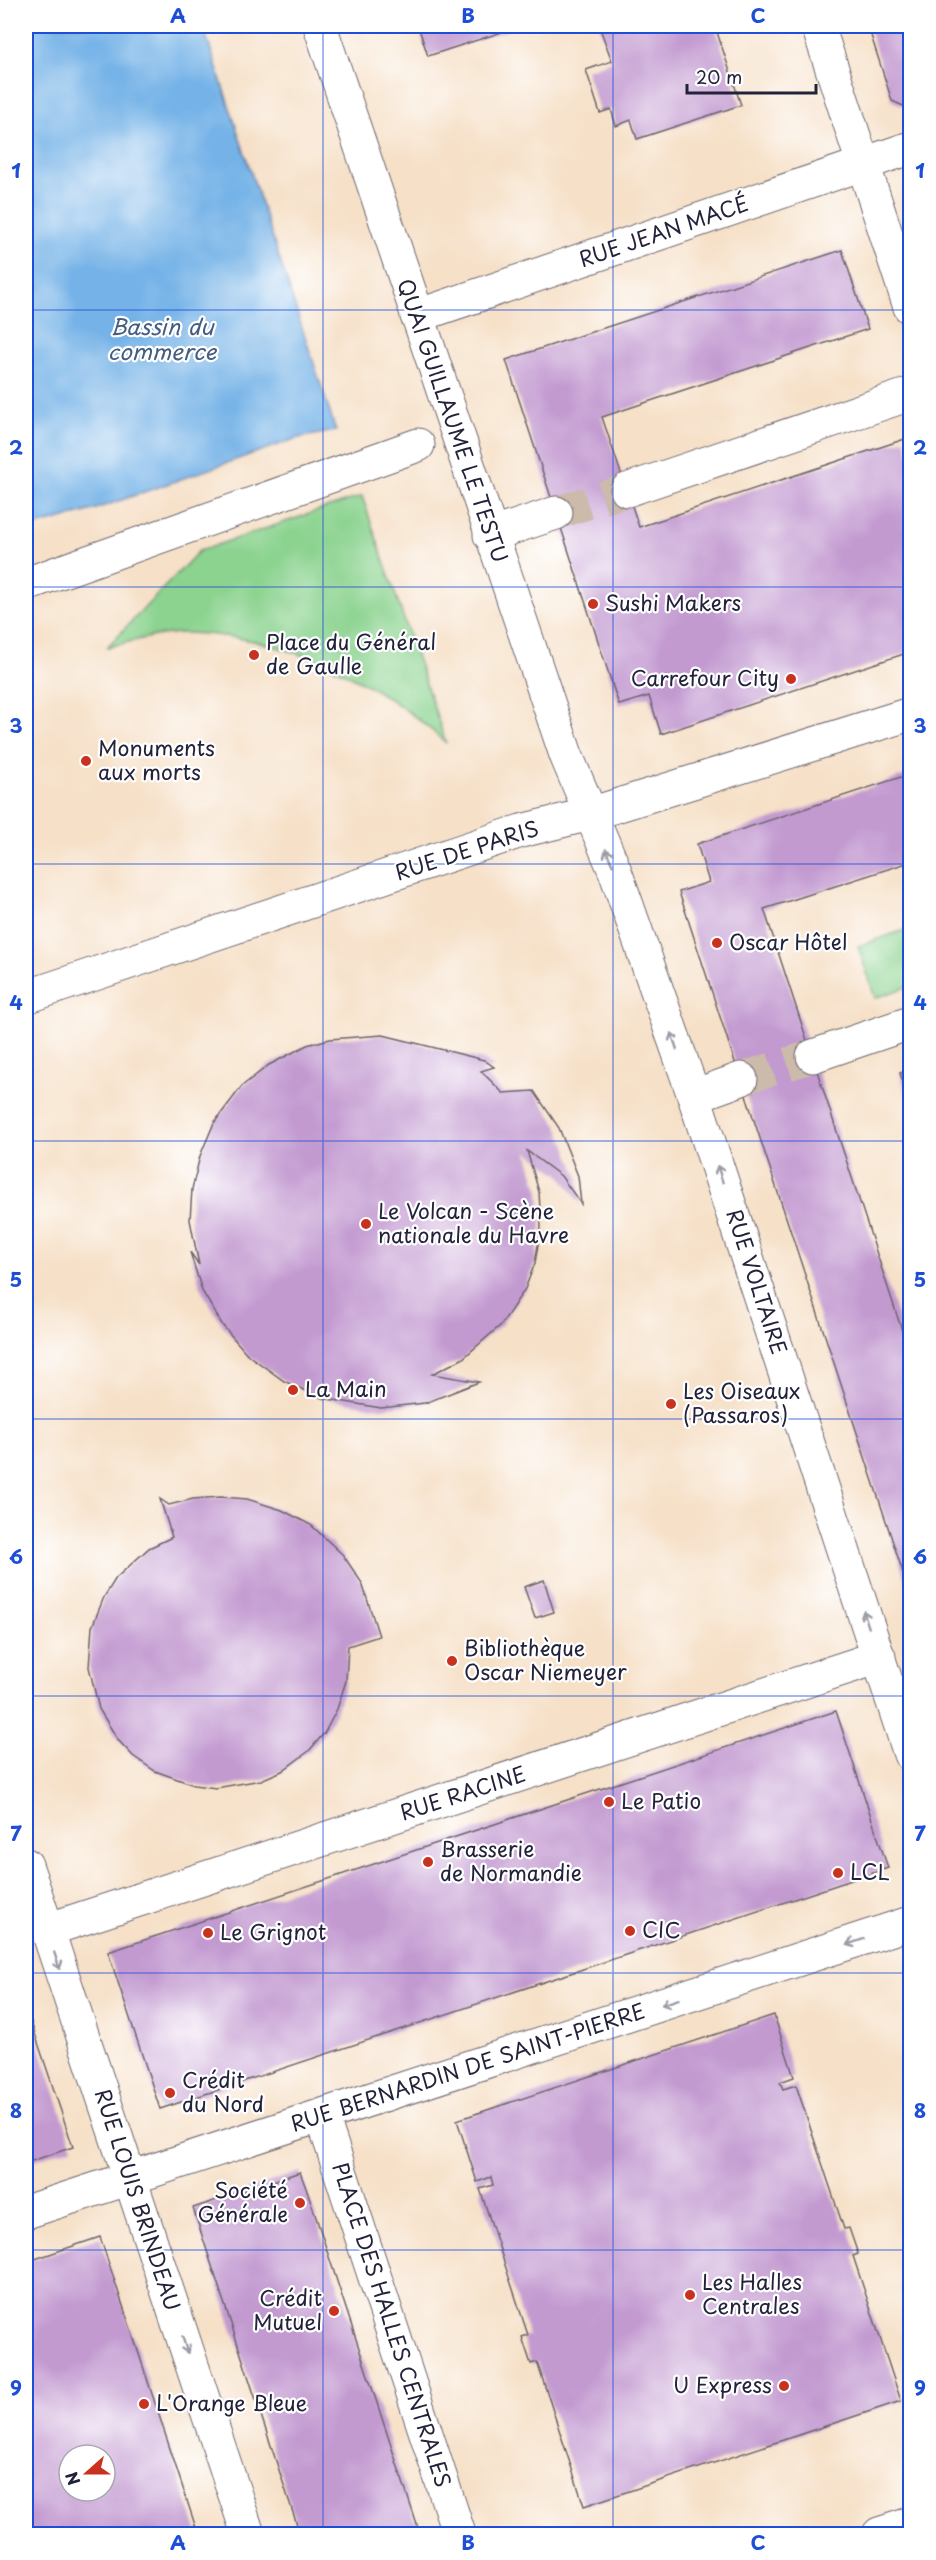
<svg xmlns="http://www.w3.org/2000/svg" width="936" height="2560" font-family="'Playpen Sans',sans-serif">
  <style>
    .green { fill: #8bd38f; stroke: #567a65; stroke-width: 1.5 }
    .water { fill: #74b2e7; stroke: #4b6a91; stroke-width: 1.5 }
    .building { fill: #c29ad0; fill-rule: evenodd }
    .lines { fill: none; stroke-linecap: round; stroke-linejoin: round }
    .street-tunnel { stroke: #ccbaab; stroke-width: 33; stroke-dasharray: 33 16; stroke-linecap: butt }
    .street-casing { stroke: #6c646c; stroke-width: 35 }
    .secondary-casing { stroke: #6c646c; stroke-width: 35 }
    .street { stroke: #fff; stroke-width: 33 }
    .secondary { stroke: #fff; stroke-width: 33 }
    .oneway { stroke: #9c9ca7 }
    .grid { fill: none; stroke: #1d4ed8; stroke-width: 1.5; stroke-opacity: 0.55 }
    .poi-dot { fill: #c8321e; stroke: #fff; stroke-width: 2 }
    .labels { text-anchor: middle; stroke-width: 4.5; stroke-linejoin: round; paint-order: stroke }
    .street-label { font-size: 21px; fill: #22223b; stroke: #fff }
    .poi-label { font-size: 21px; fill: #22223b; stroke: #fff; text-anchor: start }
    .water-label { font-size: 22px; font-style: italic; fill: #435c80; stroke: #fff }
    .neatline { fill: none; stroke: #1d4ed8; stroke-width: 2 }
    .grid-label { font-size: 20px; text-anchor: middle; font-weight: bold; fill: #1d4ed8 }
  </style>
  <rect width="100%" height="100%" fill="#fff"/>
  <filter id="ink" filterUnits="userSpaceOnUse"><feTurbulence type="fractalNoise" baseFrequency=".0167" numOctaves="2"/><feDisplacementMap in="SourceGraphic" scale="12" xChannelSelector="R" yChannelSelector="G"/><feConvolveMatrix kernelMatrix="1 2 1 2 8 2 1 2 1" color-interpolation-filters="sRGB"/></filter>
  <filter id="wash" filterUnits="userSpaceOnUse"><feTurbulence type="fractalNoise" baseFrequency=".008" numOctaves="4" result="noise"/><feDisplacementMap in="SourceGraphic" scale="24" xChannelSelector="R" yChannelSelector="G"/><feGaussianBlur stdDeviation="1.35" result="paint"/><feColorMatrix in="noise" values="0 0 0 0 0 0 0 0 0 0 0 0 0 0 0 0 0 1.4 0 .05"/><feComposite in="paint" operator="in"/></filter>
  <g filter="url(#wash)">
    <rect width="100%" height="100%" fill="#f6e0c7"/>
    <g class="green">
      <path d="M362,496L446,743C376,678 284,636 188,633C161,632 132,642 107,647L199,551Z"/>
      <path d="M910,928V986L875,998L858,946Z"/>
    </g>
    <path class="water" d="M26,26H203L336,431L298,438L93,510L26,529Z"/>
    <g id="blocks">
      <g class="building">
        <path d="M418,26H521L428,56Z"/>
        <path d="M599,26H715L741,105L637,139L631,120L616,126L611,109L600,113L586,70L612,61Z"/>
        <path d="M868,26H910V109L892,101Z"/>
        <path d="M842,250L868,329L602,417L639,527L905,439L910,457V652L661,734L649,696L619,705L506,360Z"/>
        <path d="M910,774V862L764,909L910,1355V1594L679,892L709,882L697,844Z"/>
        <path d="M383,1035L484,1060L494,1067L481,1071L503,1093L534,1091L559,1128L578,1176L581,1204L561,1176L527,1151L539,1192L541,1227L535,1263L525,1289L501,1325L462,1359L432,1374L479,1382L425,1403L381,1408L322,1398L284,1381L248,1355L223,1326L202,1291L190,1252L199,1265L190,1220L192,1189L200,1156L214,1123L242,1086L269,1065L307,1045L330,1039Z"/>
        <path d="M910,1070V1105L900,1073Z"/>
        <path d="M221,1497L247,1499L282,1510L311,1525L343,1555L362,1583L379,1636L348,1646L346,1681L337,1709L325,1732L309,1751L282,1771L261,1780L216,1788L194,1785L155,1771L133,1756L118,1740L99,1709L89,1667L92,1627L104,1597L116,1578L149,1548L172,1537L160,1499L169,1505L193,1499Z"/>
        <path d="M544,1580L554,1612L535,1618L524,1587Z"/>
        <path d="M836,1711L888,1868L160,2109L108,1952Z"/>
        <path d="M26,2007L73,2147L26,2163Z"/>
        <path d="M774,2015L794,2077L780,2082L783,2089L796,2085L844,2229L849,2228L858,2254L853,2256L901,2401L584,2506L537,2362L531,2364L522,2337L528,2335L480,2189L493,2185L491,2177L477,2182L457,2120Z"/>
        <path d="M300,2172L310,2199L420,2534H300L193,2208Z"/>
        <path d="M100,2237L135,2342L198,2534H26V2262ZM69,2455H105V2491H69Z"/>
      </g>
    </g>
  </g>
  <g filter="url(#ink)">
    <use href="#blocks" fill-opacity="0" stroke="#6c646c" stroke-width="1.5"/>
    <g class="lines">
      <g class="street-tunnel">
        <path d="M556,513L627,490"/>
        <path d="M741,1079L813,1056"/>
      </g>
      <g class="street-casing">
        <g id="street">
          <path d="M818,26L910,307"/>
          <path d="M417,316L910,148"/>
          <path d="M627,490L910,394"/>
          <path d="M490,535L556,513"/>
          <path d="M26,584L418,445"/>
          <path d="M813,1056L910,1023"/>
          <path d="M694,1096L741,1079"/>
          <path d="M47,1930L879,1657"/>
          <path d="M322,2116L459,2534"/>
          <path d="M26,2212L910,1923"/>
          <path d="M879,2534L910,2524"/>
        </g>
      </g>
      <g class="secondary-casing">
        <g id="secondary">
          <path d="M320,26L566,755L615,871L694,1096L910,1754"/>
          <path d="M26,997L521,831L590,814L910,714"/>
          <path d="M26,1865L248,2534"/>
        </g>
      </g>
      <use href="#street" class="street"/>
      <use href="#secondary" class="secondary"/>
    </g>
    <defs><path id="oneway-shaft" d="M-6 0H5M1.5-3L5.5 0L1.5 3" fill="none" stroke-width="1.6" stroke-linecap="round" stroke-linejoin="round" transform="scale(1.5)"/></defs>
    <g class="oneway">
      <use href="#oneway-shaft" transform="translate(609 857) rotate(-113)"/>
      <use href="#oneway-shaft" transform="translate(674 1041) rotate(-109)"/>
      <use href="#oneway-shaft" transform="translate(720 1174) rotate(-108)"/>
      <use href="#oneway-shaft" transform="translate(866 1619) rotate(-108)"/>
      <use href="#oneway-shaft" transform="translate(855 1942) rotate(162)"/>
      <use href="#oneway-shaft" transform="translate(57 1961) rotate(72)"/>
      <use href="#oneway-shaft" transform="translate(670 2002) rotate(162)"/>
      <use href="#oneway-shaft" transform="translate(185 2345) rotate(72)"/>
    </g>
  </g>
  <path class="grid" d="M323,26V2534M613,26V2534M26,310H910M26,587H910M26,864H910M26,1141H910M26,1419H910M26,1696H910M26,1973H910M26,2250H910"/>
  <g class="poi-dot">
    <circle cx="593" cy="604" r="6"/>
    <circle cx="254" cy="655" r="6"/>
    <circle cx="791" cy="679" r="6"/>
    <circle cx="86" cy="761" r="6"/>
    <circle cx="717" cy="943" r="6"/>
    <circle cx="366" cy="1224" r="6"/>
    <circle cx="293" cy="1390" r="6"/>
    <circle cx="671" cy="1404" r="6"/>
    <circle cx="452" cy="1661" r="6"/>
    <circle cx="609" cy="1802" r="6"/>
    <circle cx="428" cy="1862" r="6"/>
    <circle cx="838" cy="1873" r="6"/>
    <circle cx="630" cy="1931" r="6"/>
    <circle cx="208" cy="1933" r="6"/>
    <circle cx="170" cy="2093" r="6"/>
    <circle cx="300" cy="2203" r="6"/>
    <circle cx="690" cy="2295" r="6"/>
    <circle cx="334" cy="2311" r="6"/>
    <circle cx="784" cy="2386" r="6"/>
    <circle cx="144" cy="2404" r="6"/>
  </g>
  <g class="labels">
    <g class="street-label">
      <text transform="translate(664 232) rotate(-19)" y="7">RUE JEAN MACÉ</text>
      <text transform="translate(452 421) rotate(71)" y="7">QUAI GUILLAUME LE TESTU</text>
      <text transform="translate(467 851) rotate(-18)" y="7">RUE DE PARIS</text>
      <text transform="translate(756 1282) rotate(72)" y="7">RUE VOLTAIRE</text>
      <text transform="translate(463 1794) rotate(-18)" y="7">RUE RACINE</text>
      <text transform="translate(468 2068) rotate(-18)" y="7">RUE BERNARDIN DE SAINT-PIERRE</text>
      <text transform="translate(137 2200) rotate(72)" y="7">RUE LOUIS BRINDEAU</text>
      <text transform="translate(391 2325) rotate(72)" y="7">PLACE DES HALLES CENTRALES</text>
    </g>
    <g class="poi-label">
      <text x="605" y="611">Sushi Makers</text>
      <text x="266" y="650">Place du Général<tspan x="266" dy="24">de Gaulle</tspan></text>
      <text x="779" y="686" text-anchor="end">Carrefour City</text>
      <text x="98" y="756">Monuments<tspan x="98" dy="24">aux morts</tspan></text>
      <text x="729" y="950">Oscar Hôtel</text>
      <text x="378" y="1219">Le Volcan - Scène<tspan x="378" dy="24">nationale du Havre</tspan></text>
      <text x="305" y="1397">La Main</text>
      <text x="683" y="1399">Les Oiseaux<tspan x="683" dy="24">(Passaros)</tspan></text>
      <text x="464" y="1656">Bibliothèque<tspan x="464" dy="24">Oscar Niemeyer</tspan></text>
      <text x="621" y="1809">Le Patio</text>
      <text x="440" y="1857">Brasserie<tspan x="440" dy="24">de Normandie</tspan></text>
      <text x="850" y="1880">LCL</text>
      <text x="642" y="1938">CIC</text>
      <text x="220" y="1940">Le Grignot</text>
      <text x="182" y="2088">Crédit<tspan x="182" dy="24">du Nord</tspan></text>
      <text x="288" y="2198" text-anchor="end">Société<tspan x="288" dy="24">Générale</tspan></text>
      <text x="702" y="2290">Les Halles<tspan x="702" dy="24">Centrales</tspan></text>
      <text x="322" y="2306" text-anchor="end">Crédit<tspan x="322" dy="24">Mutuel</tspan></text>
      <text x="772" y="2393" text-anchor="end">U Express</text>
      <text x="156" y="2411">L'Orange Bleue</text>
    </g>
    <g class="water-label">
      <text x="162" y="335">Bassin du<tspan x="162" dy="25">commerce</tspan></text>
    </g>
  </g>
  <rect width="936" height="2560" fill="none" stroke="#fff" stroke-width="66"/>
  <g transform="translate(87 2473) rotate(249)"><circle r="28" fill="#ffffff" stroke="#a7a7b1" stroke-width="1.5"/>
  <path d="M0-4.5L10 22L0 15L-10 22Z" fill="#c8321e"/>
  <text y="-9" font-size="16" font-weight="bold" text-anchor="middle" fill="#22223b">N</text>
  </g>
  <path d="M687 84v9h129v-9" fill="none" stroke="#22223b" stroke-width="3"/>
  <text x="696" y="84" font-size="18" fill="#22223b" stroke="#ffffff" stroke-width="4.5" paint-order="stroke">20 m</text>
  <rect x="33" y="33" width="870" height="2494" class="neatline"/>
  <g class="grid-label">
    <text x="178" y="23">A</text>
    <text x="468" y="23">B</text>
    <text x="758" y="23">C</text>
    <text x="16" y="178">1</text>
    <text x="920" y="178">1</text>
    <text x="16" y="455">2</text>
    <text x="920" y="455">2</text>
    <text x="16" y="733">3</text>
    <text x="920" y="733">3</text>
    <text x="16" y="1010">4</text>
    <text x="920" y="1010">4</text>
    <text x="16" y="1287">5</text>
    <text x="920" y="1287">5</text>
    <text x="16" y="1564">6</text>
    <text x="920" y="1564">6</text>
    <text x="16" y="1841">7</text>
    <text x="920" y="1841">7</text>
    <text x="16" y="2118">8</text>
    <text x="920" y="2118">8</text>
    <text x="16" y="2395">9</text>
    <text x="920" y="2395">9</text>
    <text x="178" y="2550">A</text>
    <text x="468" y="2550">B</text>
    <text x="758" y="2550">C</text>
  </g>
</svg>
